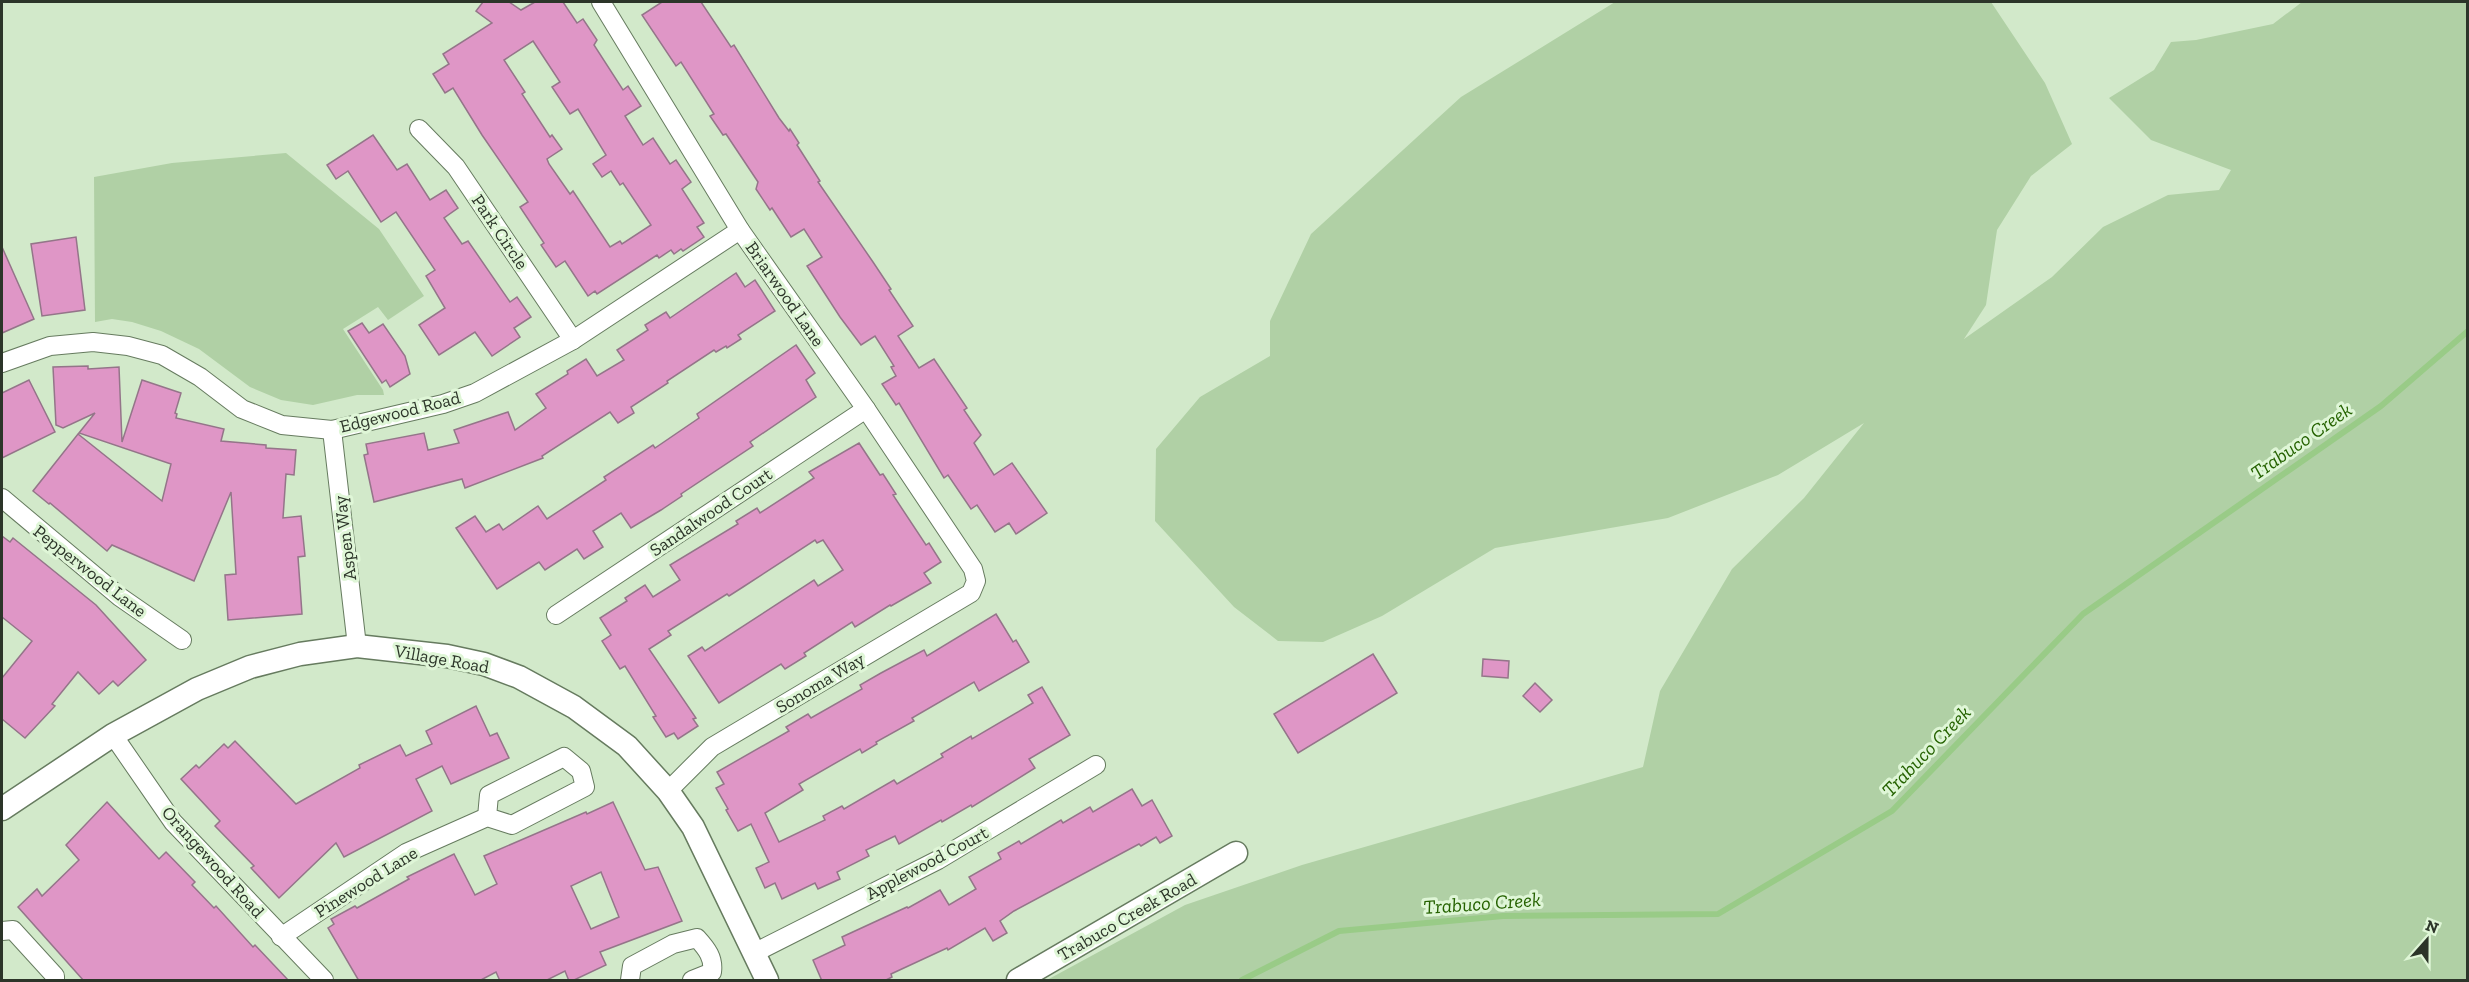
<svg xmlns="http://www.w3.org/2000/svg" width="2469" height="982" font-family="'Zilla Slab',serif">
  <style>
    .green { fill: #b0d0a5 }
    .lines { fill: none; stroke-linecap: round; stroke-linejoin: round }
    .stream { stroke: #99cb87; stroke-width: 6 }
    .building { fill: #df96c6; stroke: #947589; stroke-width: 1.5; fill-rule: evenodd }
    .minor-casing { stroke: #667b5f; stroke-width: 20 }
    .tertiary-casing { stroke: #667b5f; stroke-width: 25 }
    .minor { stroke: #fff; stroke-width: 18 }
    .tertiary { stroke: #fff; stroke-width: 22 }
    .labels { text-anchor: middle; stroke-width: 6; stroke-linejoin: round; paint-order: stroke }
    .street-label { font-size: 18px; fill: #2c3529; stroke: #dff6d7 }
    .water-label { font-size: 20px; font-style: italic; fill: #256200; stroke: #dff6d7 }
  </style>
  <rect width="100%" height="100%" fill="#d2e9ca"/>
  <g class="green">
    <path d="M1615,2H1991L2045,83L2072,144L2031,176L1997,230L1986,305L1964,339L2052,277L2103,227L2168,195L2219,190L2231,170L2151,140L2109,98L2154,70L2171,42L2196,40L2273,24L2302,2H2467V980H1047L1185,905L1302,865L1643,767L1660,691L1732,569L1804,498L1864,423L1778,475L1668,518L1495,548L1382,616L1323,642L1278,641L1234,607L1155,521L1156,449L1200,397L1270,356V321L1311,234L1461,97Z"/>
    <path d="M286,153L379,229L424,296L388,320L378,307L343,329L383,390L384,395H357L313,405L281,400L250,387L199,349L161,331L132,322L112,319L95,322L94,177L172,163Z"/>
  </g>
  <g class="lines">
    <path class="stream" d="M1242,980L1339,931L1503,916L1718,914L1892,811L2083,614L2381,406L2468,331"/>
  </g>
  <g class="building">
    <path d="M483,2H509L521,10L535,2H563L577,23L583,19L597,40L594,45L623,90L628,86L641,106L625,116L643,145L653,138L670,164L676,160L691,182L682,189L704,223L697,227L704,237L683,251L681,249L674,254L671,250L659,258L657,255L597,294L595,291L588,296L565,261L556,267L541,245L544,243L520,207L528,202L482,135L453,88L445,93L433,74L449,64L443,54L492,23L476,11ZM533,41L560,82L552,87L570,114L578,109L606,155L593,164L602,177L611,171L620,185L623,183L651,225L622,244L620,241L610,247L573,191L570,194L549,164L547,159L562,149L552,135L550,137L522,94L525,92L504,60Z"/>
    <path d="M662,2H701L731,47L734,45L779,118L789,131L790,129L799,143L797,145L820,181L818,182L873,262L891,289L889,290L913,326L898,336L919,368L934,359L967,408L964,410L981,435L974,443L994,475L1012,463L1047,513L1016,534L1009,523L995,532L977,505L971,509L948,475L944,478L899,403L896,405L882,384L896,376L891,367L894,366L875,336L861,345L840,317L807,266L822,257L804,229L791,237L772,208L770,210L756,189L758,182L726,134L723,135L710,116L714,114L681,62L676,66L642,15Z"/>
    <path d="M373,135L397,170L407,164L430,200L446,190L458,208L444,218L462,244L468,241L510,302L517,297L531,317L514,328L520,337L492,356L475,332L439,355L419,325L445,308L426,276L435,270L396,212L381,222L348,171L336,179L327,165Z"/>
    <path d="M76,237L85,310L42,316L31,244Z"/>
    <path d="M2,247L34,319L2,333Z"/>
    <path d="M736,273L745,287L755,280L775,311L738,335L741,339L727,348L726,346L716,352L714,350L667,381L668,383L631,407L634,413L618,423L610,412L542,456L543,458L465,488L462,479L374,502L364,455L368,454L366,444L424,433L428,450L459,443L454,430L508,412L515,430L546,408L536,394L568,374L567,371L586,359L597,376L624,360L617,350L648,330L645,325L666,312L670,318Z"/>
    <path d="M362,323L369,333L383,324L405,356L410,374L390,387L386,380L382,383L348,331Z"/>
    <path d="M796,345L815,373L806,380L816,397L750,442L753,446L681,494L682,496L661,510L631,528L621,513L593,531L603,547L584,559L577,549L545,570L539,562L497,589L456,528L475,516L486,532L499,524L503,530L538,506L547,519L606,480L604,477L653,445L655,448L699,418L697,414Z"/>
    <path d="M88,366V369L119,367L122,442L142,380L181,393L175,413L177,414L176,418L224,429L221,441L266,445V448L296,450L294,475L286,474L283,518L301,516L305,556L298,557L302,614L228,620L225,575L236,574L231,492L194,581L112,545L107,551L50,503L49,504L33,491L78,434L162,501L171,464L79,433L95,413L63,428L56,425L53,367Z"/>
    <path d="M29,380L55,432L2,458V393Z"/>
    <path d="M859,443L880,475L883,474L896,494L893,495L926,545L929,543L941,562L924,573L931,583L891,606L890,605L855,627L852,622L804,653L806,656L785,669L781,664L719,703L688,656L702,647L705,651L814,580L818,586L843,570L823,540L817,543L815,540L743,587L729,596L727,594L668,631L671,635L649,649L696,718L693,719L698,726L678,739L674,733L666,737L653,717L656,716L625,666L620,669L602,641L611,635L600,618L627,601L625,598L645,585L653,597L680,580L670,565L738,524L736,521L757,508L760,513L814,478L809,472Z"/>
    <path d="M2,536L10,542L13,538L96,605L146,660L118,686L113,681L99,694L78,672L52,704L55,706L25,738L2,719V678L32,641L2,617Z"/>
    <path d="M996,614L1013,642L1016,640L1029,662L979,691L974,682L912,718L914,721L876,742L877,744L862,753L860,749L799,784L803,790L765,813L779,842L825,820L823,816L842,806L844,809L894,780L897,784L943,757L941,754L971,736L972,739L1033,703L1028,695L1042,687L1070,735L1029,759L1035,768L972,807L971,805L942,822L941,820L899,844L895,836L866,850L869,856L837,872L840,879L818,889L815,883L782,899L775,883L765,888L756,868L769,862L751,824L738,831L726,810L728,809L716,788L724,784L717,772L789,731L786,727L808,714L811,718L862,689L860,685L881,673L924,650L927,656Z"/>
    <path d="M1373,654L1397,693L1298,753L1274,714Z"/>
    <path d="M1483,659L1509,661L1508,678L1482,676Z"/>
    <path d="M1535,683L1552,700L1540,712L1523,696Z"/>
    <path d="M476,706L490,736L497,733L509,758L451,784L442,766L416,779L432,811L344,857L336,843L279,898L251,868L254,866L215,826L220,821L181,779L196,765L199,768L224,744L228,748L235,741L296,804L360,768L359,765L400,745L406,756L432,744L426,731Z"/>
    <path d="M1132,789L1142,806L1152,800L1172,836L1160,843L1156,837L1141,846L1139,844L1014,911L1000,921L1007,933L993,941L985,928L948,950L947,948L891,974L892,977L884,981H822L813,960L845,945L842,937L907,907L908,908L940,890L949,905L976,889L969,877L1001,859L998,853L1019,841L1021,844L1061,820L1063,823L1090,807L1093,812Z"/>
    <path d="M107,802L159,859L166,852L195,882L192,885L214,908L216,906L253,947L255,945L289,981H84L18,907L37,889L42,896L79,860L66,845Z"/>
    <path d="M613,802L645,870L658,867L682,921L600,952L606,965L572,981H569L565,971L545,981H500L496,972L479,981H359L328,928L334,924L331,919L355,906L357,908L409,879L407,877L454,854L475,895L497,884L484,856L586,812L587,814ZM601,872L619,917L591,929L571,886Z"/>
  </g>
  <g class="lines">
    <g class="minor-casing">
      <g id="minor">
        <path d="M601,2L740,230L866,409L973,569L976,581L971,593L712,747L668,791"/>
        <path d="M419,129L456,167L573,340"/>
        <path d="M2,363L50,346L93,342L128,346L162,355L200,377L242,409L282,425L332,430L443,404L475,393L573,340L740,230"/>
        <path d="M332,430L357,646"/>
        <path d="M2,498L120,597L182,640"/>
        <path d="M556,615L866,409"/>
        <path d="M113,735L173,822L324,980"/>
        <path d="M2,931L13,930L55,976V980"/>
        <path d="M281,937L406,853L487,817L512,825L585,787L581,771L564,757L489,795L487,817"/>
        <path d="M754,953L938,860L1096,765"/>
        <path d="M630,980L632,966L673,944L697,938C707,949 714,958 712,972L692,980"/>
      </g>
    </g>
    <g class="tertiary-casing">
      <g id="tertiary">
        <path d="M2,809L113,735L197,689L250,667L300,654L357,646L447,656L484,664L519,677L574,707L627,746L668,791L693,827L767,980"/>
        <path d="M1018,980L1236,853"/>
      </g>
    </g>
    <use href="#minor" class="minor"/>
    <use href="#tertiary" class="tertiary"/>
  </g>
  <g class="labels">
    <g class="street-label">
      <text transform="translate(500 232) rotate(56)" y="6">Park Circle</text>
      <text transform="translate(785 294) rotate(55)" y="6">Briarwood Lane</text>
      <text transform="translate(400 412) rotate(-14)" y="6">Edgewood Road</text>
      <text transform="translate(711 512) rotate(-34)" y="6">Sandalwood Court</text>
      <text transform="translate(345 538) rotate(-97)" y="6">Aspen Way</text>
      <text transform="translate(90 571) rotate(38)" y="6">Pepperwood Lane</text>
      <text transform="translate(442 659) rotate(10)" y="6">Village Road</text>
      <text transform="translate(820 683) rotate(-31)" y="6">Sonoma Way</text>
      <text transform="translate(213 862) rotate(48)" y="6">Orangewood Road</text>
      <text transform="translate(927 863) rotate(-28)" y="6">Applewood Court</text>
      <text transform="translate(366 882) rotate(-32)" y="6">Pinewood Lane</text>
      <text transform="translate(1127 917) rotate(-30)" y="6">Trabuco Creek Road</text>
    </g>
    <g class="water-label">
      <text transform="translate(2301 441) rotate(-35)" y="7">Trabuco Creek</text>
      <text transform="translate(1926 751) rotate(-46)" y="7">Trabuco Creek</text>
      <text transform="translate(1482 903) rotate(-4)" y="7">Trabuco Creek</text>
    </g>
  </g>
  <rect width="2469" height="982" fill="none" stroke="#2c3529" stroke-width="6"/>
  <g transform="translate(2427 940) rotate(21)" stroke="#dff6d7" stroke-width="4.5" paint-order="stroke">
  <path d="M0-4.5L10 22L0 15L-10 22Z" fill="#2c3529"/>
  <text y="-9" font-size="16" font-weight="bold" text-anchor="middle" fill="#2c3529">N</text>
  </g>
</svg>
